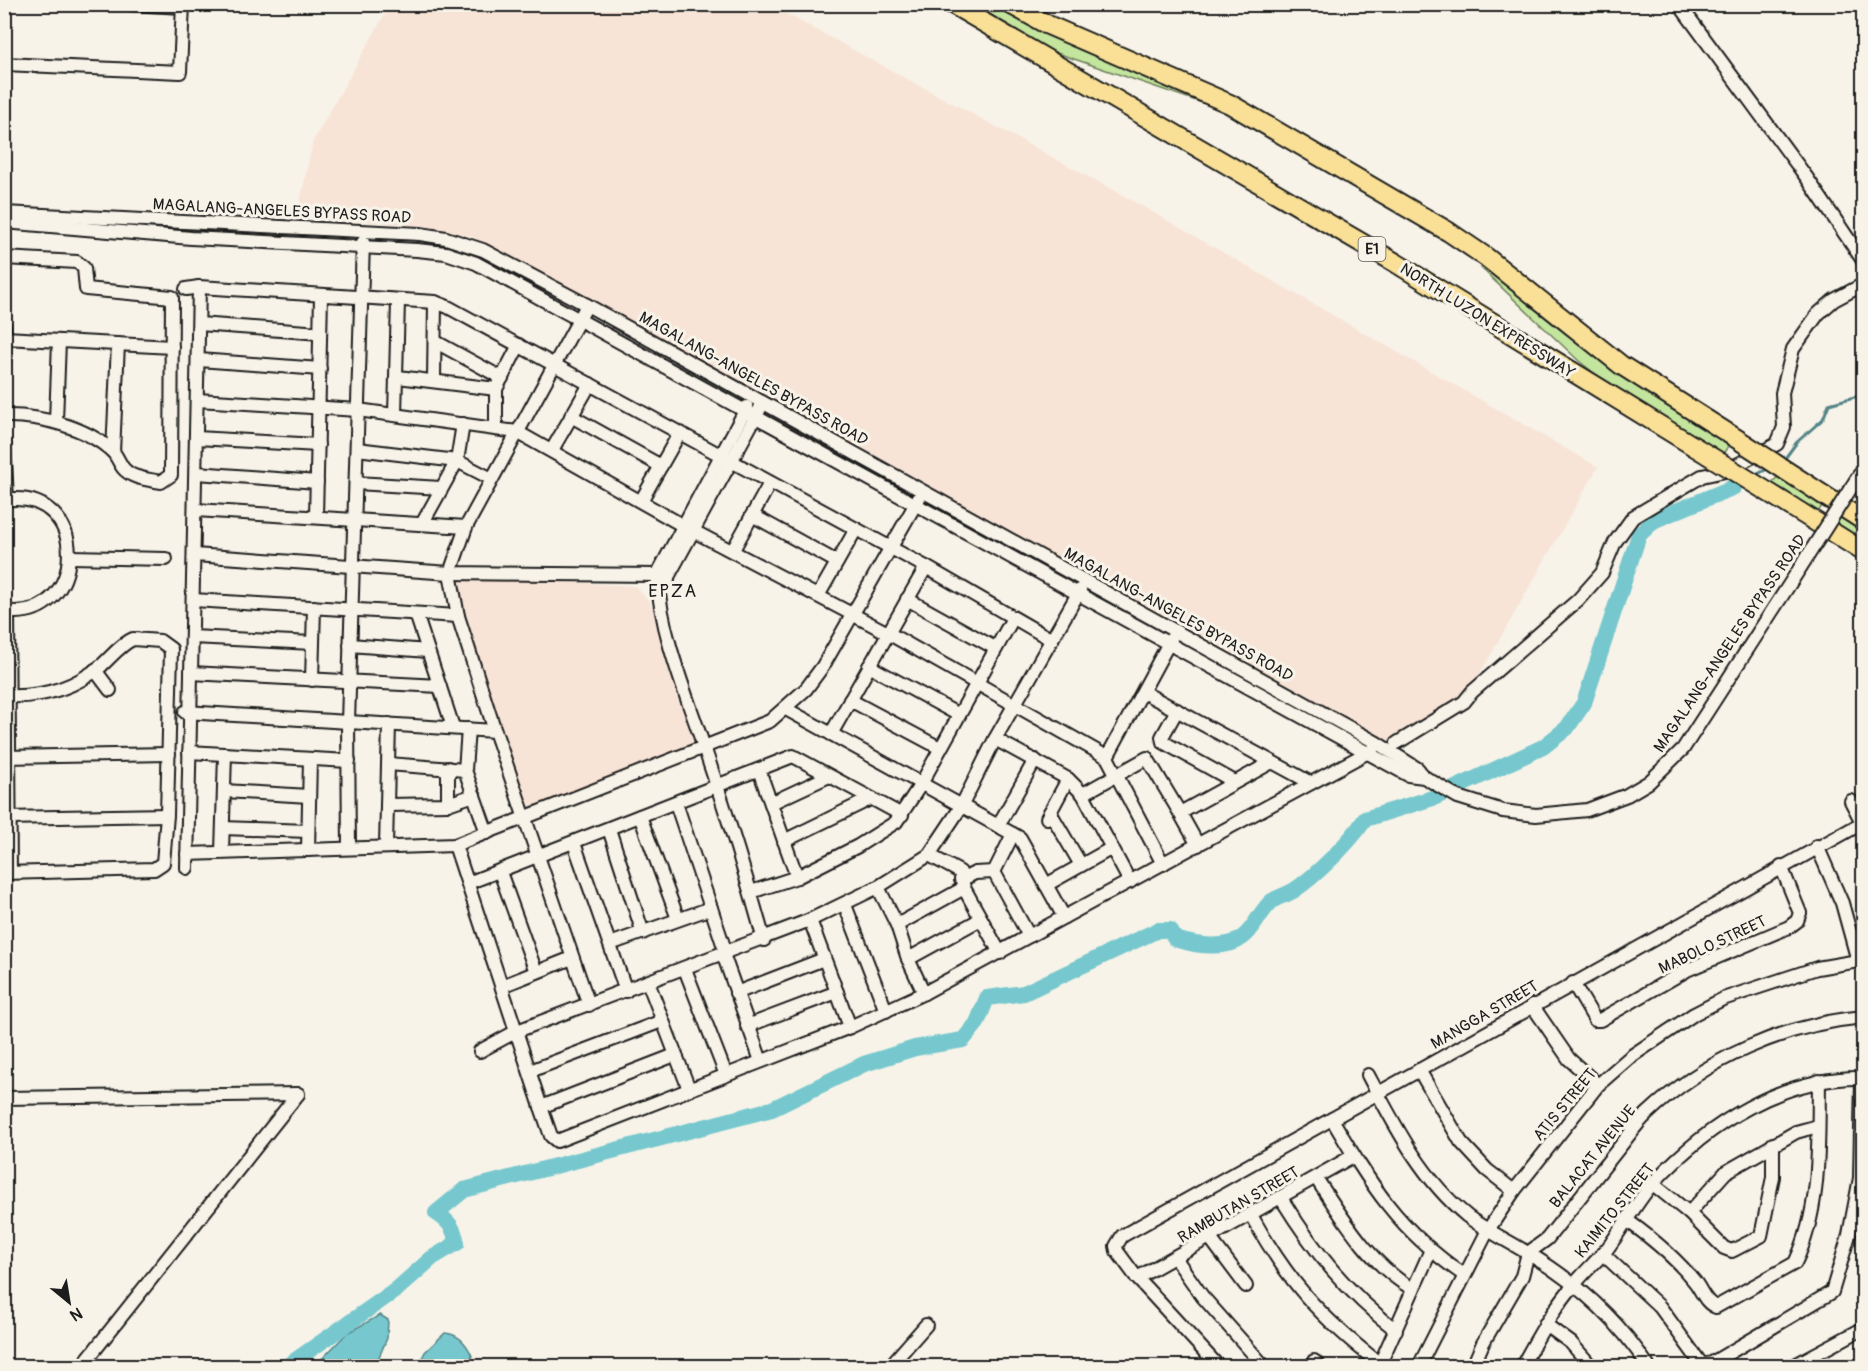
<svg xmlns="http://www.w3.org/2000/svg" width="1868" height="1371" font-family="Pangolin,sans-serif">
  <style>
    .built { fill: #f8e4d7 }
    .green { fill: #c4e59e; stroke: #70805d; stroke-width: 1.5 }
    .water { fill: #77c8ce; stroke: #538387; stroke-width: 1.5 }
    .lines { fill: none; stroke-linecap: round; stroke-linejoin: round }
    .stream { stroke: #538387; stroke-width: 3 }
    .river { stroke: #77c8ce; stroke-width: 16 }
    .minor-casing { stroke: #1c1c1c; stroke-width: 16 }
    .highway-casing { stroke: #1c1c1c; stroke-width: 22 }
    .minor { stroke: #f7f3e8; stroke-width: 12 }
    .highway { stroke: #f9e096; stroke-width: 18 }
    .minor-bridge-casing { stroke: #1c1c1c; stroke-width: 16; stroke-linecap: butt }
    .highway-bridge-casing { stroke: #1c1c1c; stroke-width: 22; stroke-linecap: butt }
    .minor-bridge { stroke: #f7f3e8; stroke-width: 12 }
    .highway-bridge { stroke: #f9e096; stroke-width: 18 }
    .labels { text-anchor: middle; stroke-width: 6; stroke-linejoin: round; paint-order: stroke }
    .shield { fill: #f7f3e8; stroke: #5e5c59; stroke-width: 1.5 }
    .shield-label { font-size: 15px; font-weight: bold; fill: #1c1c1c }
    .street-label { font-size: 16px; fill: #1c1c1c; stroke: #f7f3e8 }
    .neighbourhood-label { font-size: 18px; letter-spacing: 1.5px; fill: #1c1c1c; stroke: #f7f3e8 }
  </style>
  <rect width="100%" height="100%" fill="#f7f3e8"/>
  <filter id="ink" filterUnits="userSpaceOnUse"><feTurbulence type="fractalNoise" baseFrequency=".0167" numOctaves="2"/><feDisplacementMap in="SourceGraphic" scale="12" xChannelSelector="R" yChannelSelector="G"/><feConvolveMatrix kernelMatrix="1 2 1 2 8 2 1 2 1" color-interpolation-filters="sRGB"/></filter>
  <g filter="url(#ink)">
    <g class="built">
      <path d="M390,5H770L1119,193L1598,467L1466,698L1392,743L471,236L424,226L297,216L313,141Z"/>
      <path d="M458,576L635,586L650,602L698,746L526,814L453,580Z"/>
    </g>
    <g class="green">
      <path d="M963,5H999L1041,27L1214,100L1211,106L1051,51Z"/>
      <path d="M1486,262L1730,443L1722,456L1613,388L1579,361L1481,268Z"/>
      <path d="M1780,475L1825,501L1815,517L1768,486Z"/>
      <path d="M1836,509L1863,526V548L1827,525Z"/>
    </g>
    <g class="water">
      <path d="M380,1315L388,1320L387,1338L379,1357L368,1366H315L347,1333Z"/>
      <path d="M445,1333C459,1334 467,1344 472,1356L468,1366H418L425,1352Z"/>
    </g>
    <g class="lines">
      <g class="stream">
        <path d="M1783,461L1797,442L1823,419L1829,404L1858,396L1864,384"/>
        <path d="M1754,476L1769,468"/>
      </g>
      <path class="river" d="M287,1366L396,1290L432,1258L457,1243C454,1228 449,1221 436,1213L464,1190L772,1109L864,1064L915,1048L963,1040L977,1023L987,998L1024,993L1158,930H1170L1175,939C1194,945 1226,951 1243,937C1255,928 1260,911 1272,901C1278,897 1286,895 1293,891C1315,877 1352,840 1365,819L1436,797L1543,747L1567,728L1584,703L1639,535L1655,520L1734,487"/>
      <g class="minor-casing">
        <g id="minor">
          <path d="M130,4L183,7"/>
          <path d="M1679,4L1807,178L1864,262"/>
          <path d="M4,64L180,72L183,4"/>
          <path d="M4,213L420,234L446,238L483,250L587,305L1377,743L1418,769L1424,777"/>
          <path d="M4,222L191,238L417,250L446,253L476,263L1408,775L1424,777L1458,797L1503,811L1536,815L1587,810L1627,795L1649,782L1683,749L1800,568"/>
          <path d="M4,258L77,262L84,268L86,289L172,297L171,475L161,482C148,479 132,479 123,468C119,463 117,456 113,452C87,427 39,415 4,416"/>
          <path d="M186,289L199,287L435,302L448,307L926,567L1052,640"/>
          <path d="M587,305L466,527L450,573L458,616L495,731L589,1005"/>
          <path d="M199,324L320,333"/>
          <path d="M4,326V361"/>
          <path d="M5,338L172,347"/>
          <path d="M436,342L502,378"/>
          <path d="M199,360L320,369"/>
          <path d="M398,377L496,389"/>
          <path d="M434,379L435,302"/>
          <path d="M197,400L358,410L517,432L682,525L888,633L1107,757L1163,864"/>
          <path d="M747,407L657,575C661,635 685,691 704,747C726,811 746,875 764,940"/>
          <path d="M395,414L398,301"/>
          <path d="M571,416L661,466"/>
          <path d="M56,421L59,341"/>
          <path d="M496,429V389L519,345"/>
          <path d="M197,438L318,445"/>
          <path d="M4,442L7,499"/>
          <path d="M357,449L457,461L492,479"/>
          <path d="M552,450L590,384"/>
          <path d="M113,452L118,344"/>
          <path d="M197,473L317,482"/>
          <path d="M356,483L441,488"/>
          <path d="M4,500C92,486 89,624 4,611"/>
          <path d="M641,501L679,434"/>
          <path d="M196,510L466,527"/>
          <path d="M752,515L837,562"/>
          <path d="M316,517L321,296"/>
          <path d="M422,524L457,461L463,424"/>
          <path d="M733,550L770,483"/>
          <path d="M194,555L450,573L657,575L668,580"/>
          <path d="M71,557L166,559"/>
          <path d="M663,586L763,403"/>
          <path d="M818,596L856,529"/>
          <path d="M907,599L995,648"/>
          <path d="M193,600L458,616"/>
          <path d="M8,612L10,873"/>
          <path d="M416,614L453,727"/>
          <path d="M192,637L313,643"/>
          <path d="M350,645L428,651"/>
          <path d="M869,666L959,715"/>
          <path d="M95,670L110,690"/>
          <path d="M191,673L440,686"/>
          <path d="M312,680L314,607"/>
          <path d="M1143,692L1311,783"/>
          <path d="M4,696C39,698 73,689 101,666C111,657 121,644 133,639L160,641L171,649L167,815L163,863L154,869L4,873"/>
          <path d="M850,700L940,748"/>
          <path d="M786,709L1020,838L1064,917"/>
          <path d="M1177,710L1162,737L1163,742L1235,782"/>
          <path d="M185,712L495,731"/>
          <path d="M468,729L465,770L487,833"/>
          <path d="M831,734L926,567"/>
          <path d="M995,739L1068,779L1083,794L1130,882"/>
          <path d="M1397,743L1464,702L1472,692L1578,600L1602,573L1615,542L1633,517L1702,476L1725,471L1777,444L1784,427L1782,393L1793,349L1818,314L1834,300L1864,284"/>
          <path d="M189,752L349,761"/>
          <path d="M4,757L169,754"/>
          <path d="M1107,757L1171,639"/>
          <path d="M388,764L465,770"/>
          <path d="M759,770L797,877"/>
          <path d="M224,791L309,796"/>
          <path d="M1083,794L1147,758L1180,813"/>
          <path d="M1851,801L1864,826"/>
          <path d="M676,803L726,953"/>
          <path d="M771,803L829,776"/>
          <path d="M448,804V768"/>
          <path d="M387,805L448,804L474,795"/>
          <path d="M1050,812L1081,865"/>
          <path d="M640,816L678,919"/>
          <path d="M4,818L167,815"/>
          <path d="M1047,818L1068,779"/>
          <path d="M998,826L1035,760"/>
          <path d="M223,828L308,831"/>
          <path d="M609,829L643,933"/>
          <path d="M1013,834L994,872L1029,936"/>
          <path d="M784,841L870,799"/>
          <path d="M574,843L626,991"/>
          <path d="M455,845L541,1107L551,1136L557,1141L850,1027L924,993L1372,750"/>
          <path d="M1198,845L1180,813L1272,762"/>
          <path d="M386,846L389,724"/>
          <path d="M1817,846L1842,903L1858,961"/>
          <path d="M349,848L348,722L363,242"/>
          <path d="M308,850L310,760"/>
          <path d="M222,852L225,754"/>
          <path d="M187,854L455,845L770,721L806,689L823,666L919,498"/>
          <path d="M929,855L960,872L964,888L1000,953"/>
          <path d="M187,868L199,287"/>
          <path d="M500,872L536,972"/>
          <path d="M961,880L975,873L994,872"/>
          <path d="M468,883L793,756L902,815"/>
          <path d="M1046,885L1112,848"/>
          <path d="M878,887L897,925L964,888"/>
          <path d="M751,892L797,877L858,846L896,822L921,784L1013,618"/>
          <path d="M845,905L886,1011"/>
          <path d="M810,920L850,1027"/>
          <path d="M897,925L908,959"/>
          <path d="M610,944L711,908"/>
          <path d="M723,954L761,1061"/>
          <path d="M685,969L726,1075"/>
          <path d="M648,982L689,1089"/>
          <path d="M1573,983L1595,1020H1600L1687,970L1789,927L1797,921L1800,913L1781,866"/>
          <path d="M502,986L572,958"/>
          <path d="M736,993L824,959"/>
          <path d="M924,993L908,959L981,919"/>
          <path d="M1532,1005L1569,1059L1598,1085"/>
          <path d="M747,1026L837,992"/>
          <path d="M480,1051L517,1031L810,920L878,887L929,855L961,807L995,739L1080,590"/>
          <path d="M1419,1070L1461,1142L1487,1170L1514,1191"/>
          <path d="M530,1071L662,1021"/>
          <path d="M1368,1075C1395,1126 1422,1179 1467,1216C1485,1230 1507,1240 1526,1252C1575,1281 1617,1318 1648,1366"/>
          <path d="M4,1098L298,1094"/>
          <path d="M541,1107L675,1055"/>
          <path d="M1332,1119C1371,1185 1398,1230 1464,1275"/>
          <path d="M1316,1178C1342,1217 1371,1266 1413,1289"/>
          <path d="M1653,1184L1689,1213L1724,1248L1732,1251L1761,1236L1773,1177V1144"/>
          <path d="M1281,1198C1314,1251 1346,1292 1396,1330"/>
          <path d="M1689,1213L1726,1172L1796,1132L1818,1126"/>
          <path d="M1251,1215C1288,1282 1320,1317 1380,1364"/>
          <path d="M1628,1221C1653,1239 1676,1258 1695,1282C1702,1291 1705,1303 1716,1307L1795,1263C1822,1207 1818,1142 1819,1081"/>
          <path d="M1210,1238L1246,1286"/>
          <path d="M1603,1254L1660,1307L1702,1365L1712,1363L1832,1292L1849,1235L1860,1178L1862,1078"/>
          <path d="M1176,1259L1202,1296L1264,1366"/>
          <path d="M1137,1278L1353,1156"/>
          <path d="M1545,1324L1571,1343L1591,1366"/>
          <path d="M1314,1361L1319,1366"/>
          <path d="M82,1366L298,1094"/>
          <path d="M890,1366L926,1325"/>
          <path d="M1218,1366L1137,1278L1117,1251L1116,1246L1122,1236L1864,822"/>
          <path d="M1379,1366L1430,1252"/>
          <path d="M1419,1366L1488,1230L1514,1191L1598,1085L1630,1057L1694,1014L1723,999L1817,968L1864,960"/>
          <path d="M1473,1366L1483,1343L1522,1276L1528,1253L1547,1239C1571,1209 1594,1179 1618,1149C1627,1138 1636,1124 1647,1114C1705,1059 1785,1024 1864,1017"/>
          <path d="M1522,1366C1537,1338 1552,1311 1573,1286C1583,1273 1596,1262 1607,1249C1623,1228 1636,1202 1654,1182C1708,1124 1782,1076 1864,1078"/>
          <path d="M1793,1366L1864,1328"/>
        </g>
      </g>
      <g class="highway-casing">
        <g id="highway">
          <path d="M952,4L1396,263L1708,455"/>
          <path d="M1010,4L1048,25L1230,104L1449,232L1486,257L1621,365L1745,444"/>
          <path d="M1825,496L1864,521"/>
          <path d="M1792,507L1864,552"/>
        </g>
      </g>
      <use href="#minor" class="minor"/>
      <use href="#highway" class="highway"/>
      <g class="minor-bridge-casing">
        <path id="minor-bridge" d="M1800,568L1863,469"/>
      </g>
      <g class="highway-bridge-casing">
        <g id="highway-bridge">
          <path d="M1745,444L1825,496"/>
          <path d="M1708,455L1792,507"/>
        </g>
      </g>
      <use href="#minor-bridge" class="minor-bridge"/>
      <use href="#highway-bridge" class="highway-bridge"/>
    </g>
  </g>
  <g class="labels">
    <rect class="shield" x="1358.5" y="237" width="27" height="24" rx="4.5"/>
    <g class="shield-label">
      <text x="1372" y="254">E1</text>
    </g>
    <g class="street-label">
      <text transform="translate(282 210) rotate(3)" y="6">MAGALANG-ANGELES BYPASS ROAD</text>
      <text transform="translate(1488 320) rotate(32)" y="6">NORTH LUZON EXPRESSWAY</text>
      <text transform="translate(754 378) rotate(29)" y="6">MAGALANG-ANGELES BYPASS ROAD</text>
      <text transform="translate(1179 614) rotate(29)" y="6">MAGALANG-ANGELES BYPASS ROAD</text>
      <text transform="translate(1729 643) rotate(-56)" y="6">MAGALANG-ANGELES BYPASS ROAD</text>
      <text transform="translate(1712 944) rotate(-25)" y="6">MABOLO STREET</text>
      <text transform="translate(1484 1014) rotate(-30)" y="6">MANGGA STREET</text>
      <text transform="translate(1564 1104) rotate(-50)" y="6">ATIS STREET</text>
      <text transform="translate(1592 1156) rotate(-51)" y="6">BALACAT AVENUE</text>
      <text transform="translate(1238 1204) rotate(-30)" y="6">RAMBUTAN STREET</text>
      <text transform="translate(1614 1210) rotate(-51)" y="6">KAIMITO STREET</text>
    </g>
    <g class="neighbourhood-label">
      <text x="673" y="597">EPZA</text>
    </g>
  </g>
  <rect width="1868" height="1371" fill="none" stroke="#f7f3e8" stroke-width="24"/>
  <rect x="12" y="12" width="1844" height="1347" fill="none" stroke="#1c1c1c" stroke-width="2" filter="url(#ink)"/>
  <g transform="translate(69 1302) rotate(150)" stroke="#f7f3e8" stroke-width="4.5" paint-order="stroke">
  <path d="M0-4.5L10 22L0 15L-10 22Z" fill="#1c1c1c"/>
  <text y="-9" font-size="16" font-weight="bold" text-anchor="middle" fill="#1c1c1c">N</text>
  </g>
</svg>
